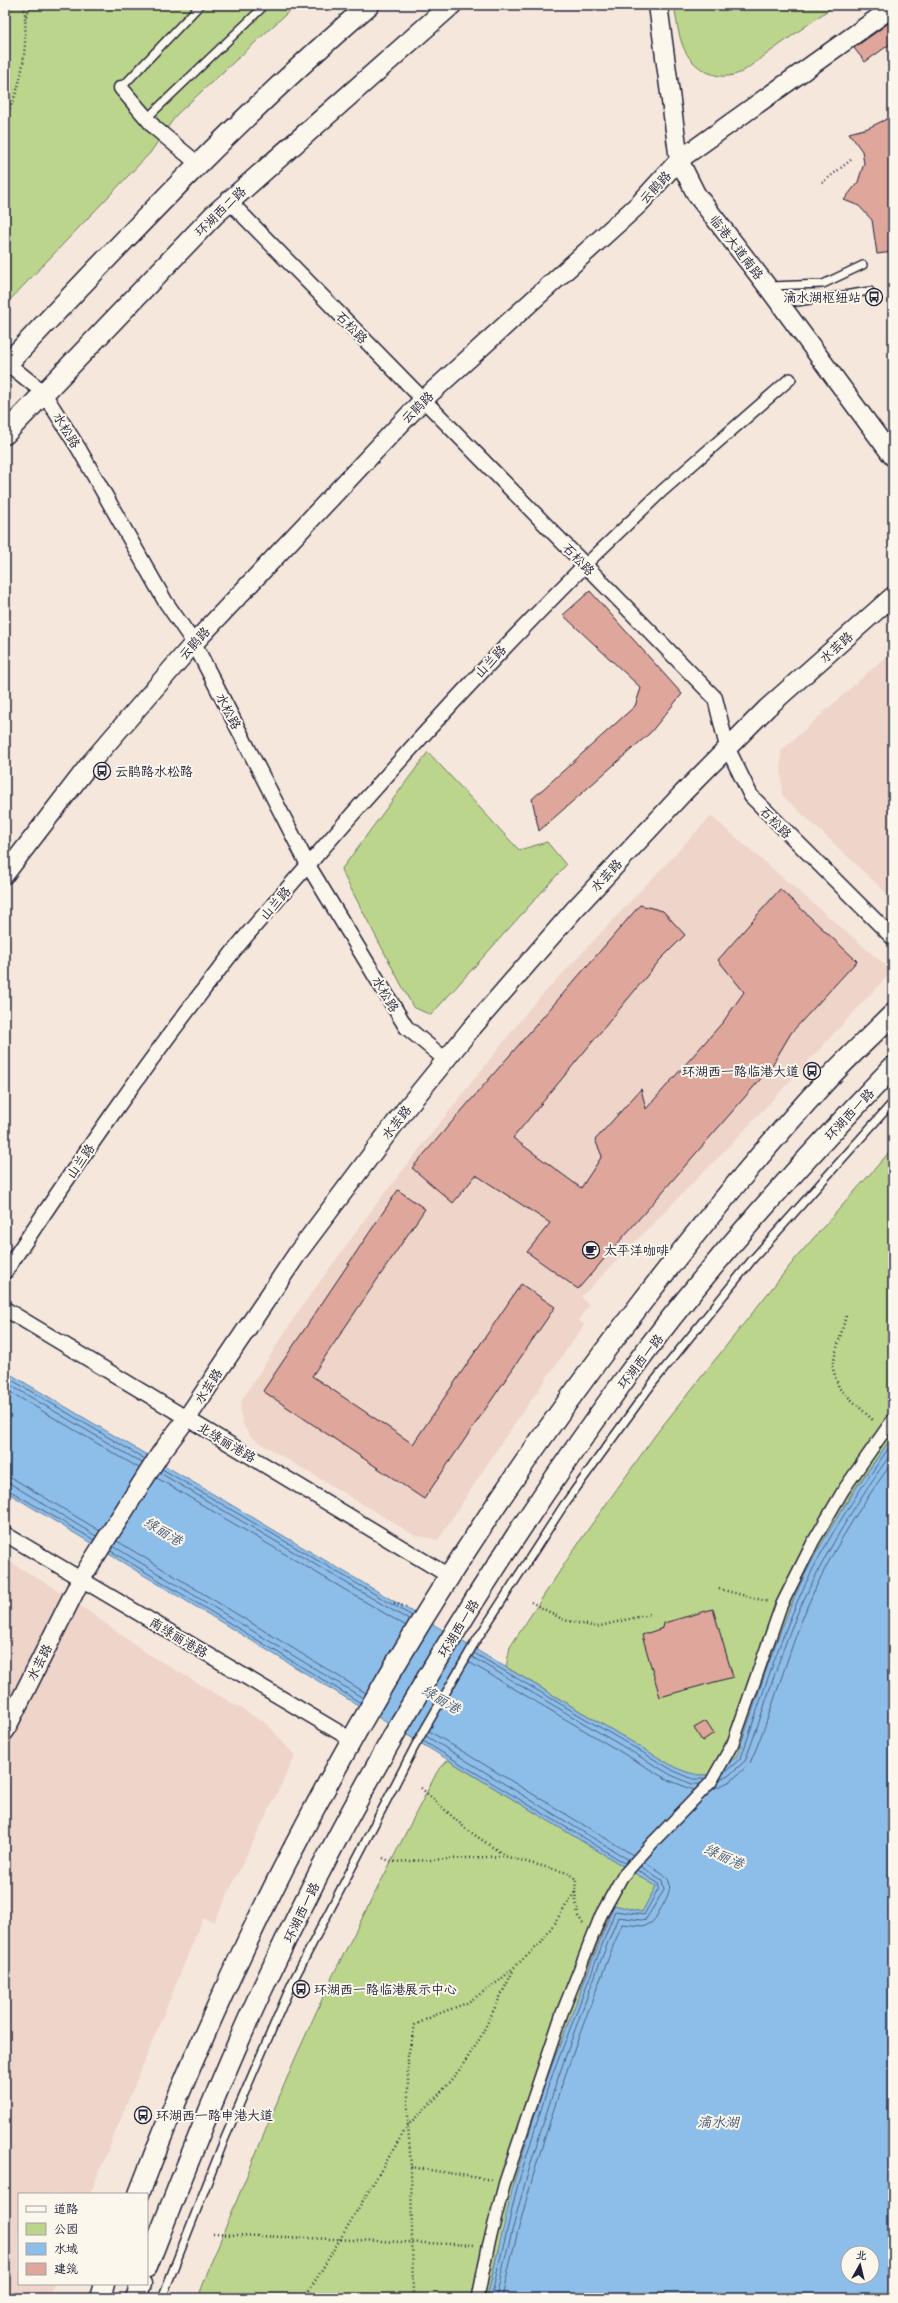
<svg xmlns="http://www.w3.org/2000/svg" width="898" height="2303" font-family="Itim,'LXGW WenKai TC',sans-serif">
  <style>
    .built { fill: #eed4c9 }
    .green { fill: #bcd58c; stroke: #6f7c64 }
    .water { fill: #8dbee9; stroke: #6280a3; fill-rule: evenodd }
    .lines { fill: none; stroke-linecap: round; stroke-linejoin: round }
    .shore { stroke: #4d6081; stroke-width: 1 }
    .building { fill: #dfa69c; stroke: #22223b }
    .service-casing { stroke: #22223b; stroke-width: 10 }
    .pedestrian-casing { stroke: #22223b; stroke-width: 14 }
    .minor-casing { stroke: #22223b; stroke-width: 17 }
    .tertiary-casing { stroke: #22223b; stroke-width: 21 }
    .secondary-casing { stroke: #22223b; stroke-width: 23 }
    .path { stroke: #22223b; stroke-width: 2.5; stroke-dasharray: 1 3; stroke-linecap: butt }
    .service { stroke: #fbf7ec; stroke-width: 7 }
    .pedestrian { stroke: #fbf7ec; stroke-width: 11 }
    .minor { stroke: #fbf7ec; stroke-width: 14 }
    .tertiary { stroke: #fbf7ec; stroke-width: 18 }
    .secondary { stroke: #fbf7ec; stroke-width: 20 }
    .labels { text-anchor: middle; stroke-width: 4; stroke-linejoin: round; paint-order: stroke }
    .street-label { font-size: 13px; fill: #22223b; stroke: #fbf7ec }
    .poi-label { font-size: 13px; fill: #22223b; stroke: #fbf7ec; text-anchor: start }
    .water-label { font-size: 14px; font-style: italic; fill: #475978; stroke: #fbf7ec }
  </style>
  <rect width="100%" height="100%" fill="#f5e7dc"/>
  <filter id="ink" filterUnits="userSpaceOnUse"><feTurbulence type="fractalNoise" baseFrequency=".025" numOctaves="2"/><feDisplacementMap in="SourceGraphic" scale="8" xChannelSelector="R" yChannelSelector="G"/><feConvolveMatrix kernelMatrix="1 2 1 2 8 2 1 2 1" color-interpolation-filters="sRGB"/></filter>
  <g filter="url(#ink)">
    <g class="built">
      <path d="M893,650V899L782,795L781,751Z"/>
      <path d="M711,816L892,971L738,1137L581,1297L589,1305L578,1320L584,1325L501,1443L438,1540L414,1535L260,1443L250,1436L243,1424L240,1411L242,1400L298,1312L374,1207L530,1008Z"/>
      <path d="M5,1559L67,1596L145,1652L267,1724L295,1756L214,1922L203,1918L90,2194H19V2284H54L48,2298H5Z"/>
    </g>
    <g class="green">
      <path d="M5,5H296L177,114L150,153L5,305Z"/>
      <path d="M674,5H835L742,72C730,77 722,78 709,73C680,60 679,34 674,5Z"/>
      <path d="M428,752L519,850L547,842L566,865L431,1015L413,1007L341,870Z"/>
      <path d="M893,1148V1436L853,1491L819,1549L789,1610L737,1756C713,1777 705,1780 676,1768L506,1667L510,1647L577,1545L656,1434L796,1258Z"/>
      <path d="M448,1760L656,1886L642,1912L613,1905L587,1971L497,2253L487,2298H198L211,2263L294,2061L333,1975L437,1772Z"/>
    </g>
    <path class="water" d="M5,1371L676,1768C705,1780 713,1777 737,1756C754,1708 769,1658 789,1610C815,1547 853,1491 893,1436V2298H487L514,2182L545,2083L614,1905L642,1912L656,1886L5,1491ZM848,2253H872V2277H848Z"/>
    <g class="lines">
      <g class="shore">
        <path d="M5,1376L145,1459"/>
        <path d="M5,1382L142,1463"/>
        <path d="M5,1389L139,1468"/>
        <path d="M162,1469L412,1616"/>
        <path d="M160,1473L409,1620"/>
        <path d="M5,1477L14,1479L100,1531"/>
        <path d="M157,1478L406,1626"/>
        <path d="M5,1483L11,1484L96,1536"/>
        <path d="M5,1488L94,1540"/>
        <path d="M117,1541L366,1693"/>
        <path d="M113,1546L363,1698"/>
        <path d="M111,1551L361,1703"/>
        <path d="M474,1653L674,1771L693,1779H705"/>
        <path d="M472,1657L671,1775L692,1784H700"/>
        <path d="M469,1662L668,1780L694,1790"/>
        <path d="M429,1731L633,1855"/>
        <path d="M426,1736L629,1860"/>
        <path d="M423,1741L625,1863"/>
        <path d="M724,1773L741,1758C758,1709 773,1659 793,1612C818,1551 855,1496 893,1442"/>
        <path d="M719,1780L728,1776L745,1761C764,1712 777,1660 798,1612C824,1555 856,1502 893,1451"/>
        <path d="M713,1789L731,1781L750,1763C771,1716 784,1665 803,1617C825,1561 858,1510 893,1461"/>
        <path d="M491,2298L518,2184L549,2084L615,1911L644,1915L659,1888L658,1883L637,1870"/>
        <path d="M496,2298C525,2166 568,2042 618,1917L641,1920L646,1919L664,1890L662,1880L640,1866"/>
        <path d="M502,2298C530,2169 573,2046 622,1924L642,1926L651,1923C656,1919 659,1911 663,1905C678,1878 666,1875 644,1862"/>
      </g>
    </g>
    <g class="building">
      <path d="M893,20V42L865,62L854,48Z"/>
      <path d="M893,116V252L877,254L872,220L859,206L844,200L858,182L864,163L862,151L849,133L868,128Z"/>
      <path d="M590,591L682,694L650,733L539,831L532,799L635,706L641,688L563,615Z"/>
      <path d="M780,889L857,961L791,1033L771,1067L578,1289L527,1252L550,1223L476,1175L453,1203L412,1168L640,905L663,911L685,935L660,960L513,1138L581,1188L602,1156L595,1140L641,1089L646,1109L723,1022L744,992L718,960Z"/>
      <path d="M398,1190L425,1209L312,1376L413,1444L521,1284L555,1307L424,1499L263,1391Z"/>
      <path d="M713,1609L733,1677L660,1697L642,1635L663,1628L664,1623Z"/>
      <path d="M706,1721L714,1733L702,1741L694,1728Z"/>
    </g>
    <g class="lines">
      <g class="service-casing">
        <g id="service">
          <path d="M121,88L200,5"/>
          <path d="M147,118L260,10L261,5"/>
          <path d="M770,286L823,284L863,265"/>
          <path d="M778,292L797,302L870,291"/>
          <path d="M162,2298L225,2138L292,1983L415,1746L474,1644L564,1505L652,1384L752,1260L893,1102"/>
        </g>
      </g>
      <g class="pedestrian-casing">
        <g id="pedestrian">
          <path d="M585,565L662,491L790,379"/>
          <path d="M478,2298L488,2247L505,2182L562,2013L601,1915L622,1877L655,1840L711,1782L733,1743L781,1606L813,1542L844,1489L893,1419"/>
        </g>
      </g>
      <g class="minor-casing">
        <g id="minor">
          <path d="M121,88L155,128L197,163"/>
          <path d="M229,201L715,698L727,747L751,796L893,938"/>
          <path d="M8,364L43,392L79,449L165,601L194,643L308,865L406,1027L446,1060"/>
          <path d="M5,1272C76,1165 149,1058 229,957C258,920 291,885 322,849C407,751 493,657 585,565"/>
          <path d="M5,1309L449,1576"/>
          <path d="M5,1534L352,1740"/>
        </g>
      </g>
      <g class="tertiary-casing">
        <g id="tertiary">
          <path d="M658,5L679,160L696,194L767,286L893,457"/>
          <path d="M5,874L92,761L194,643L423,400L639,204L679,160L893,7"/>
          <path d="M5,1731L81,1579L160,1454L187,1418L299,1251L405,1110L470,1030L574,910L683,793L767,708L893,596"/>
        </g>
      </g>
      <g class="secondary-casing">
        <g id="secondary">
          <path d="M5,366C122,242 239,116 369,5"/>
          <path d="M5,434L214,215L451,5"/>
          <path d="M139,2194C261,1874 432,1573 642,1302C700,1227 759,1154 823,1084C845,1060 870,1037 893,1014"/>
          <path d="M147,2267C182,2176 218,2085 259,1996C360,1778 485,1570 627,1376C707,1267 799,1165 893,1067"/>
          <path d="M100,2298L104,2284"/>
          <path d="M136,2298L141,2284"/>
        </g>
      </g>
      <g class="path">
        <path d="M26,16L31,5"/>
        <path d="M5,115C24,89 28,37 24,5"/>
        <path d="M822,183L852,159"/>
        <path d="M846,1316L832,1366L839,1388L874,1421"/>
        <path d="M719,1589L769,1602"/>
        <path d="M531,1602L564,1620L596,1627L650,1614"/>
        <path d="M394,1603L409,1608"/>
        <path d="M421,1788L466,1829L504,1855"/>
        <path d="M383,1858L392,1862L504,1856L568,1873L576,1879L575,1892L541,1943L499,1981L467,2003L435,2015L415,2025L408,2056V2125L411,2167L413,2298"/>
        <path d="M575,1892L578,1916L583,1923"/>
        <path d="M411,2167L492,2180"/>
        <path d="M213,2234L474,2245"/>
        <path d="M305,2298L408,2125L436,2098L460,2069L478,2042L514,1969"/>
      </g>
      <use href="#service" class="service"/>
      <use href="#pedestrian" class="pedestrian"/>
      <use href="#minor" class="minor"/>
      <use href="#tertiary" class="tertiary"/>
      <use href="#secondary" class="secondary"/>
    </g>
  </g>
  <defs>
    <g id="bus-ring" transform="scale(0.9)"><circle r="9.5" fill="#fbf7ec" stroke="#22223b" stroke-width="1.5"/><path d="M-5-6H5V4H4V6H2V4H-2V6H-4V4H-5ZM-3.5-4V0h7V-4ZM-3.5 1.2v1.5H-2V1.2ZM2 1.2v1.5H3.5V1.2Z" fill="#22223b"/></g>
    <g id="cafe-ring" transform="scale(0.9)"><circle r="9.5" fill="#fbf7ec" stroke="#22223b" stroke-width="1.5"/><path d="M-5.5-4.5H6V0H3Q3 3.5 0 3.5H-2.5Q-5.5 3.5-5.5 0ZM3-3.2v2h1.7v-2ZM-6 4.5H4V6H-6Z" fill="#22223b"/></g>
  </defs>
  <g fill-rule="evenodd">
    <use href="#bus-ring" x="874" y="297"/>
    <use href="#bus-ring" x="102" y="771"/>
    <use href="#bus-ring" x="812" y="1071"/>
    <use href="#cafe-ring" x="591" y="1250"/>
    <use href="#bus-ring" x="301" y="1989"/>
    <use href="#bus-ring" x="143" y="2115"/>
  </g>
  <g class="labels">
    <g class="street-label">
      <text transform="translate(655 187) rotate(-47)" y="5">云鹃路</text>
      <text transform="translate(220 211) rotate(-44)" y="5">环湖西二路</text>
      <text transform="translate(737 247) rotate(52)" y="5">临港大道南路</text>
      <text transform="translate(352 327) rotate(46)" y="5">石松路</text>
      <text transform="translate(417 407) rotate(-45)" y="5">云鹃路</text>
      <text transform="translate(67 430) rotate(58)" y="5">水松路</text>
      <text transform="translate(579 559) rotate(46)" y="5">石松路</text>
      <text transform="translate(194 643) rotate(-48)" y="5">云鹃路</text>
      <text transform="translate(836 647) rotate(-42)" y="5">水芸路</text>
      <text transform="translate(490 661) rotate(-47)" y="5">山兰路</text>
      <text transform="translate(229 711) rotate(63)" y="5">水松路</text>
      <text transform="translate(776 822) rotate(45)" y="5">石松路</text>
      <text transform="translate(606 875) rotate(-47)" y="5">水芸路</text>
      <text transform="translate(275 903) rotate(-49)" y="5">山兰路</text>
      <text transform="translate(386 994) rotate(59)" y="5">水松路</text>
      <text transform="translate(849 1114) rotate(-47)" y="5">环湖西一路</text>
      <text transform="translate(396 1122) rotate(-52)" y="5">水芸路</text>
      <text transform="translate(80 1161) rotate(-55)" y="5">山兰路</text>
      <text transform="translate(640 1361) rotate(-52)" y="5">环湖西一路</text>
      <text transform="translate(208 1386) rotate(-57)" y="5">水芸路</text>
      <text transform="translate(227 1442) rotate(31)" y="5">北绿丽港路</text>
      <text transform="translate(458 1628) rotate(-58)" y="5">环湖西一路</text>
      <text transform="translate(179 1637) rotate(31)" y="5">南绿丽港路</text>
      <text transform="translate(39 1662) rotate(-63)" y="5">水芸路</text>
      <text transform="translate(301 1912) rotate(-64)" y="5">环湖西一路</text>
    </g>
    <g class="poi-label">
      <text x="861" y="302" text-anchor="end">滴水湖枢纽站</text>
      <text x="115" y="776">云鹃路水松路</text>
      <text x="799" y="1076" text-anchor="end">环湖西一路临港大道</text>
      <text x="604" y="1255">太平洋咖啡</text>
      <text x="314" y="1994">环湖西一路临港展示中心</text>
      <text x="156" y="2120">环湖西一路申港大道</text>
    </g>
    <g class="water-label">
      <text transform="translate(163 1531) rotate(31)" y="5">绿丽港</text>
      <text transform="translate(441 1699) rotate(31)" y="5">绿丽港</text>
      <text transform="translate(724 1856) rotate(24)" y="5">绿丽港</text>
      <text x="718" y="2127">滴水湖</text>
    </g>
  </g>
  <rect width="898" height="2303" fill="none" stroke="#fbf7ec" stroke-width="20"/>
  <rect x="10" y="10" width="878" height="2283" fill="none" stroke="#22223b" stroke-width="1.5" filter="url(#ink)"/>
  <rect x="18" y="2193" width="130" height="92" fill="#fbf7ec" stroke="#a4a2a5"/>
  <rect x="26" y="2206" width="20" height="6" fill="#fbf7ec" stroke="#a4a2a5"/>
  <text x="54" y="2213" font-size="12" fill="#22223b">道路</text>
  <rect x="26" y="2223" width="20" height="12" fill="#bcd58c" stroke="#a4a2a5"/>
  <text x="54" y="2233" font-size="12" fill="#22223b">公园</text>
  <rect x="26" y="2243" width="20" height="12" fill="#8dbee9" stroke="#a4a2a5"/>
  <text x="54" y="2253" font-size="12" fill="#22223b">水域</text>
  <rect x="26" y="2263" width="20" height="12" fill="#dfa69c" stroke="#a4a2a5"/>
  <text x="54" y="2273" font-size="12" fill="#22223b">建筑</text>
  <g transform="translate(860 2265) rotate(8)"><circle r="19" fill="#fbf7ec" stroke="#a4a2a5"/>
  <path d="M0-3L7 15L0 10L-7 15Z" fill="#22223b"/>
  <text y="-6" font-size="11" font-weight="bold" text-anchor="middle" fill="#22223b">北</text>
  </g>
</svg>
